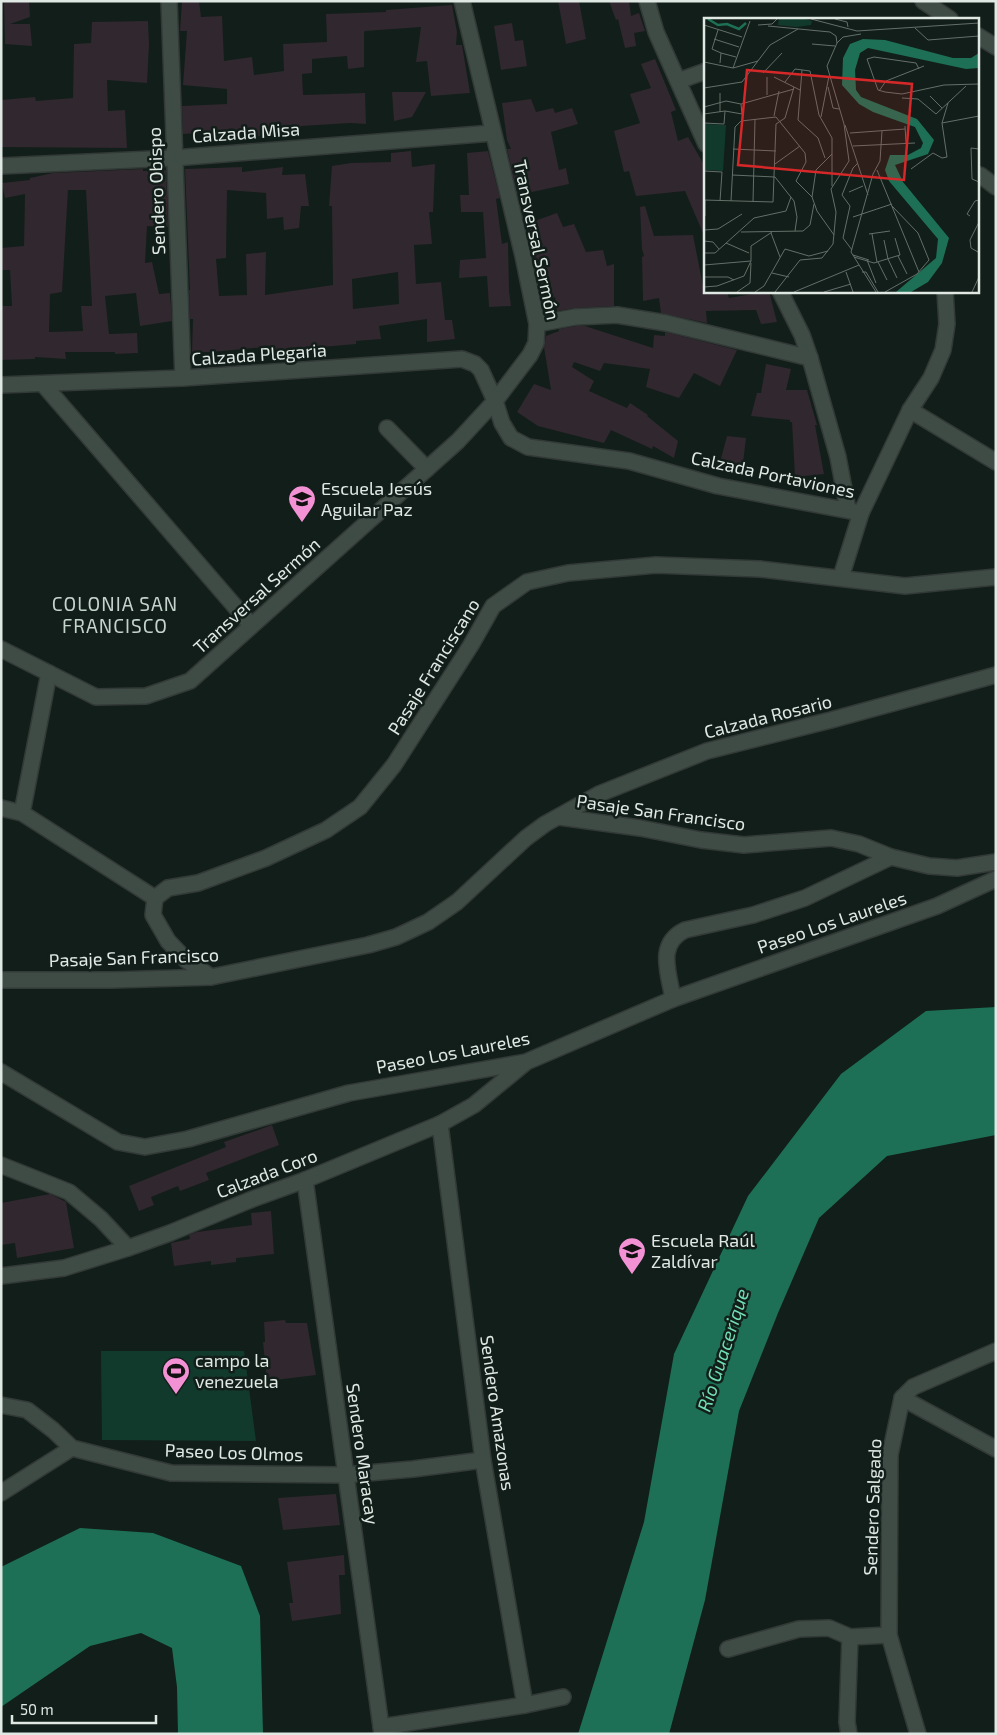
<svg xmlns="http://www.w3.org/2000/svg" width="997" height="1735" font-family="'Exo 2',sans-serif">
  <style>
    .green { fill: #123a2c }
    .water { fill: #1d7055 }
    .building { fill: #31272e; fill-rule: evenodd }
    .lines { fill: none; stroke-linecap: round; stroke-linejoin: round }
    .minor-casing { stroke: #323936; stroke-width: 18 }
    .minor { stroke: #3f4c46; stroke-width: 15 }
    .labels { text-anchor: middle; stroke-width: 5; stroke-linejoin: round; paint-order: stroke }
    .street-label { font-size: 18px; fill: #e0e8e4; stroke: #121e19 }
    .poi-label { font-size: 18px; fill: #e0e8e4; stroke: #121e19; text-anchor: start }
    .neighbourhood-label { font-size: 19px; letter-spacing: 1px; fill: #c4d4cd; stroke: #121e19 }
    .water-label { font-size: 19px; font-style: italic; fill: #71dfb6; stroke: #121e19 }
    .inset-river { fill: none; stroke: #1d7055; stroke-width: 2.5 }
    .inset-road { fill: none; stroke: #646f6a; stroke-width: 1 }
    .view { fill: #d62828; fill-opacity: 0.15; stroke: #d62828; stroke-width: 2.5 }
    .inset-edge { fill: none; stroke: #e0e8e4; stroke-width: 2.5 }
  </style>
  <rect width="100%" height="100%" fill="#121e19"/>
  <path class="green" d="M101,1351H244L256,1441L102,1440Z"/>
  <g class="water">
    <path d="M996,1007V1135L887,1156L819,1218L778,1313L739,1411L705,1600L669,1734H578L644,1522L674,1354L748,1196L841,1074L926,1011Z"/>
    <path d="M80,1528L153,1533L241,1566L260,1616L263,1734H178L177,1687L172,1648L141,1633L90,1646L1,1707V1567Z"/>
  </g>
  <g class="building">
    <path d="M4,1H29L30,17L10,24H30L32,46L5,44Z"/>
    <path d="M182,1H199L201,17L222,16L224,61L252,57L254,75L284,71L283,44L327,42L326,14L386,12V10L452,5L457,32L456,45H462L470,93L431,96L427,61L416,62L421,27L365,31L364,32V67L348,69L347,56L312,59V73L302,74L303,95L365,93L366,124L350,123L301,126V127L279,131V134L215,141L214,132L183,134L182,106L227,104V89L183,85L187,31H180Z"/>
    <path d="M558,1H579L586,39L566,44Z"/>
    <path d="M609,1H629L631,16L639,13L645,31L634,33L636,46L625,48L618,19L616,20Z"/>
    <path d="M148,21L149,44L147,83L107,80L108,111L125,110L127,148L1,147V100L35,97L36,101L73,98L74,44L91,43L92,22Z"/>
    <path d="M512,23L515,41L523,40L527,66L501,70L494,26Z"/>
    <path d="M655,59L676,110L671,112L678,141L688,137L706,168V240L685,191L636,196L629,171L624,172L614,131L640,123L630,94L651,88L641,64Z"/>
    <path d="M392,92H426L412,117L394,121Z"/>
    <path d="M531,99L536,112L553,108L555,113L572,108L578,124L551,132L559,170L566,168L569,184L518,195L507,149H511L507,140L502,103Z"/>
    <path d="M411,151L412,167L435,164L433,212H429L432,244L414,245L416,284L441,282L445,320H452L455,339L427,342V319L379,326L381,339L356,341V344L275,351V346L212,352H192L193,319H190L189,290H190L185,169L242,167V172L283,167L282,175L305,174L309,206H301L299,228L284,230L283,217L267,219L266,193L227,190L226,258L216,259L219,296L247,295L246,254L266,252L265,295L333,285L332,206H329L332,166L351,163L391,162V153ZM398,272L399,304L353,309L352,279Z"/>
    <path d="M488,151L500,198L496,199L502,244L508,242L509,291L511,306L489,307L487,276L459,278L460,260L486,258L483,212H461L460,195H469L467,153Z"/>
    <path d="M143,169V171L166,170L168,227L147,226L145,263L152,262L159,294L170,293L172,321L140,326L136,293L105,296L109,334L137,333L138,353L115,354V352H65L66,359L35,357V359L1,360V306H12L10,270H1V248L24,246L25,194L5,198L2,183L30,180V178L53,173ZM68,190H86L92,306H81L83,331L49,332L50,294L62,292Z"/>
    <path d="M645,206L654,236L693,235L704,291H727L729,298L769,291L777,322L761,324L756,310L706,311L707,323L661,313L659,298L643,301L642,257L644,256L642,249L640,207Z"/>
    <path d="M557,213L563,227L574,224L586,252L603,250L607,266L614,264V306L575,308L557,311L555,297L544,300L538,269L528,236H531L529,223Z"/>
    <path d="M576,326H585L653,348L654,335L665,336V332L737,350L720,386L694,373L679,398L646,387L650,369L604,363L600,371L574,362L572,367L594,381L589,391L627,408L630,403L648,415L647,416L678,441L674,458L653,446L652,449L611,430L604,443L538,426L517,412L534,384L551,390L544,347L546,336L559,331V329Z"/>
    <path d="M766,364L791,369L786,390H807L817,425H815L824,474L795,477L792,422H790V420L751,416L757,393H761Z"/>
    <path d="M727,436L746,438L742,471L719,466Z"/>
    <path d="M272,1125L279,1145L206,1173L209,1180L180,1191L178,1186L151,1197L154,1205L139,1211L129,1186L226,1147L224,1142Z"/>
    <path d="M50,1194L66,1202L74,1248L17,1258L15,1243L1,1245V1203Z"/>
    <path d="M271,1211L274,1254L236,1258V1262L211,1265V1261L174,1266L171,1243L190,1239L189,1235L197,1232L252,1225L251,1213Z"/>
    <path d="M285,1320L286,1323H307L316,1375L267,1381L263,1342H265L264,1322Z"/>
    <path d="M336,1494L340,1525L283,1530L278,1498Z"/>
    <path d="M344,1555L345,1575H339L341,1614L292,1621L289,1603H293L287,1562Z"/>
  </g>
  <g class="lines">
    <g class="minor-casing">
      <g id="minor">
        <path d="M169,1L183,378"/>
        <path d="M647,1L656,32L706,144"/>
        <path d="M923,1L950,19"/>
        <path d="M978,36L996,47"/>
        <path d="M678,81L706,71"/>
        <path d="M1,166L174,158L493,133"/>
        <path d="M980,175L996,187"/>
        <path d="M780,291L802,335L810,358L838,457L848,510"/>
        <path d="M537,324L575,317L617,315L666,323L810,358"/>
        <path d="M43,384L251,625"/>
        <path d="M1,385L183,378L462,359L475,364L481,370L495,401L502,423L511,438L528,447L629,461L718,486L861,513"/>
        <path d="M910,410L996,462"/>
        <path d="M387,428L427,469"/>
        <path d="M841,577L861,513L910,410L931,378L943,350L947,324L945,291"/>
        <path d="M1,649L96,697L146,696L190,681L458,441L495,401L530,355L536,343L537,324L523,256L462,1"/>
        <path d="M1,808L22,813L155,898"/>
        <path d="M22,813L49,673"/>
        <path d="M559,817L640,828L701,840L744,845L831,838L859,844L891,857L929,866L957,868L996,862"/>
        <path d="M155,898L168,888L198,883L266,858L326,830L360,807L394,765L471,645L493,606L527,582L568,573L656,565L760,569L905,586L996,577"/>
        <path d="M155,898L153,915L168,941L186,960L211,977"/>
        <path d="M1,980H113L211,977L368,945L396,937L428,922L457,902L526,838L545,824L599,794L707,751L831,720L996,675"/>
        <path d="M673,999C669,973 656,944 685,930L753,915L805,898L891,857"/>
        <path d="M1,1072L118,1142L145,1147L188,1139L349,1093L526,1062L673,999L937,906L996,879"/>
        <path d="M440,1124L483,1460L525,1705"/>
        <path d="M1,1165L69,1192L101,1219L128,1248"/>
        <path d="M305,1180L382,1734"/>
        <path d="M1,1276L64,1268L128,1248L170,1233L250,1200L305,1180L440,1124L474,1105L525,1063"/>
        <path d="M902,1398L996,1449"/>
        <path d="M1,1405L27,1410L53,1430L72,1448L171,1473L345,1475L413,1469L483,1460"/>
        <path d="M1,1493L72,1448"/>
        <path d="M728,1649L799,1629L829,1628L850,1637L889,1635"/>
        <path d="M381,1727L525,1705L563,1697"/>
        <path d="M849,1734L847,1722L850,1637"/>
        <path d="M918,1734L889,1635L890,1455L902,1398L913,1387L996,1351"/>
      </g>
    </g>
    <use href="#minor" class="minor"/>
  </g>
  <defs>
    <g id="school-pin" transform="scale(1.4375)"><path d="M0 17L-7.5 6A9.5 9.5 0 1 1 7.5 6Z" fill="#f391d5" stroke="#121e19"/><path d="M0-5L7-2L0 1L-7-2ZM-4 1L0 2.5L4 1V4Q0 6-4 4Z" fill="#111"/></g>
    <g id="stadium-pin" transform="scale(1.4375)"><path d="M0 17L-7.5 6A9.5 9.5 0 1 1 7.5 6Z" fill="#f391d5" stroke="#121e19"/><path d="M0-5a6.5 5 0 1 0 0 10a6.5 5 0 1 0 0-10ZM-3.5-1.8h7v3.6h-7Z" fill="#111"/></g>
  </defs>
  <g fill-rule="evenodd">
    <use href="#school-pin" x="302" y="499"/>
    <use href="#school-pin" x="632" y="1251"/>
    <use href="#stadium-pin" x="176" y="1371"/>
  </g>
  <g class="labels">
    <g class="street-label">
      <text transform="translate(246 133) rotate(-4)" y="6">Calzada Misa</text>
      <text transform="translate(157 191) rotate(-92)" y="6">Sendero Obispo</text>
      <text transform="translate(536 240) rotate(78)" y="6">Transversal Sermón</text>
      <text transform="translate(259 355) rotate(-4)" y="6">Calzada Plegaria</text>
      <text transform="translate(773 475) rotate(12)" y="6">Calzada Portaviones</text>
      <text transform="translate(257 596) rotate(-42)" y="6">Transversal Sermón</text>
      <text transform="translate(434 667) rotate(-58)" y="6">Pasaje Franciscano</text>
      <text transform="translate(768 717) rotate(-14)" y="6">Calzada Rosario</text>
      <text transform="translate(661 813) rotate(8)" y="6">Pasaje San Francisco</text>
      <text transform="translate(832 923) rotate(-19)" y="6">Paseo Los Laureles</text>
      <text transform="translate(134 958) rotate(-2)" y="6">Pasaje San Francisco</text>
      <text transform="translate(453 1053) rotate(-11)" y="6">Paseo Los Laureles</text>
      <text transform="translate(267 1174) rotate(-21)" y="6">Calzada Coro</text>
      <text transform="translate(497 1413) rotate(82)" y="6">Sendero Amazonas</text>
      <text transform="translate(234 1453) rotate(2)" y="6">Paseo Los Olmos</text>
      <text transform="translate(362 1454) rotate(82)" y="6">Sendero Maracay</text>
      <text transform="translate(873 1507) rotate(-88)" y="6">Sendero Salgado</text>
    </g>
    <g class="poi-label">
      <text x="321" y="495">Escuela Jesús<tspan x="321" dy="21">Aguilar Paz</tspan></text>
      <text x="651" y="1247">Escuela Raúl<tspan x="651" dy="21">Zaldívar</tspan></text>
      <text x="195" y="1367">campo la<tspan x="195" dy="21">venezuela</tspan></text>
    </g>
    <g class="neighbourhood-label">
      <text x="115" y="611">COLONIA SAN<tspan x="115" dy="22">FRANCISCO</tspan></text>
    </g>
    <g class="water-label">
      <text transform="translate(723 1350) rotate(-72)" y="7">Río Guacerique</text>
    </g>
  </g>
  <g transform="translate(704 18)">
    <rect width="275" height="275" fill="#121e19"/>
    <path d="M75,1H101L108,3L107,7L92,9L74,7ZM0,106L22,107L19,153L0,152Z" fill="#123a2c"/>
    <path d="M159,21L181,22L249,40H267L275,35V50L262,51L164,30L156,35L151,52L152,72L157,79L213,101L230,122L224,136L191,147L199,164L245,220L238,245L224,264L207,274H192L232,240L234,221L185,163L181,152L186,137H204L217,130L219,125L211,109L169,94L155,86L138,67L139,40L146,26Z" fill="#1d7055"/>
    <path class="inset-river" d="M4,1L14,7L23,6L35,11L42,5"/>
    <path class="inset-road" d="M107,1L153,13L275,5M131,1L143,4L144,9M0,7L38,19M54,7L68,6L73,1M64,8L126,14L132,18L133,25L123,48L140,106L145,143L127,171L132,194L129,226L118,240L96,242L71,274M211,10L224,22L275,18M14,12L8,31L17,35L16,45M10,21L35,29M133,25L139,19L157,16M108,26L131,28M17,35L32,39M0,44L29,50L54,43M29,50L46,3M215,51L212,45L170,39L163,41L174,72L181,74L198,76L240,67L275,66M98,52L94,102L114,120L121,140M59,55L78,35M70,59L96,72M81,64L91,51L106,53L115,97L128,120V168M124,69L129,90L135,91M0,70L38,64L66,27L94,11M175,73L182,63L220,48M63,77V59M226,78L238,90M198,80L214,81L232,96L262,68M0,89L22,83L37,86L90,71M16,94V75M0,96L21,93L38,96L37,86M70,98L75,73M117,99L125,58M0,105L20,106L21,93M238,105L275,98M141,107L164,177M201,108L202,125M146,115L201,111M149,128L211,125M29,131L72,133M275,131L267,130L268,161L275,164M71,146L96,128M207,151L229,135L238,140L243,139L238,105L244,85M173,152L215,254M0,153L18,154L16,183M28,157L71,159L90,183L93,199L91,213M145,174L159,168M108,179L112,152L128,136M0,182L69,184L72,106L81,100L90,69M1,182V198M27,183L31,109L37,103L72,99L101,135L102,144L92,163L108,179L113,193L130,217M49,184L51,101M266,198L263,196L271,183L275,182M149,199L188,186M0,212L14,211L38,196M37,214L99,213L106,207L110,186M67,215L76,239M165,216L186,213M168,216L173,244M180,222L184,241L193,260M0,223L9,224L15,231M22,225L45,235M148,232L139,220L146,188L138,177L149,150L154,145M274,234L267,230L266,222L275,204M0,235H11L50,200L82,193L87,179M149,237L165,242M194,238L203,256M150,239L170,245L196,237L191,220M163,242L172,265M174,244L183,262M0,247L47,243M142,254L149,274M158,254H162L174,274M68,255L85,259M0,259H24L30,262M0,269L13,268L40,258L47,243V228L68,214M33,274L46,265L47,245M51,274L60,268L81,231L105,238L124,233M90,274L155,247M120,274L147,266M172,274L147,234L169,156L176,143L178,113M181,274L213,256L225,242L214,215L188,188M268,274L275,259"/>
    <path class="view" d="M43,52L208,66L200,162L34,147Z"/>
    <rect width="275" height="275" class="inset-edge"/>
  </g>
  <rect width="997" height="1735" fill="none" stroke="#e0e8e4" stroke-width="5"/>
  <path d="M12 1715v8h144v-8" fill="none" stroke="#e0e8e4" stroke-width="2.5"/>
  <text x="20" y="1715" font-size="15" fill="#e0e8e4" stroke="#121e19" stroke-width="4" paint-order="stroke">50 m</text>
</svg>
